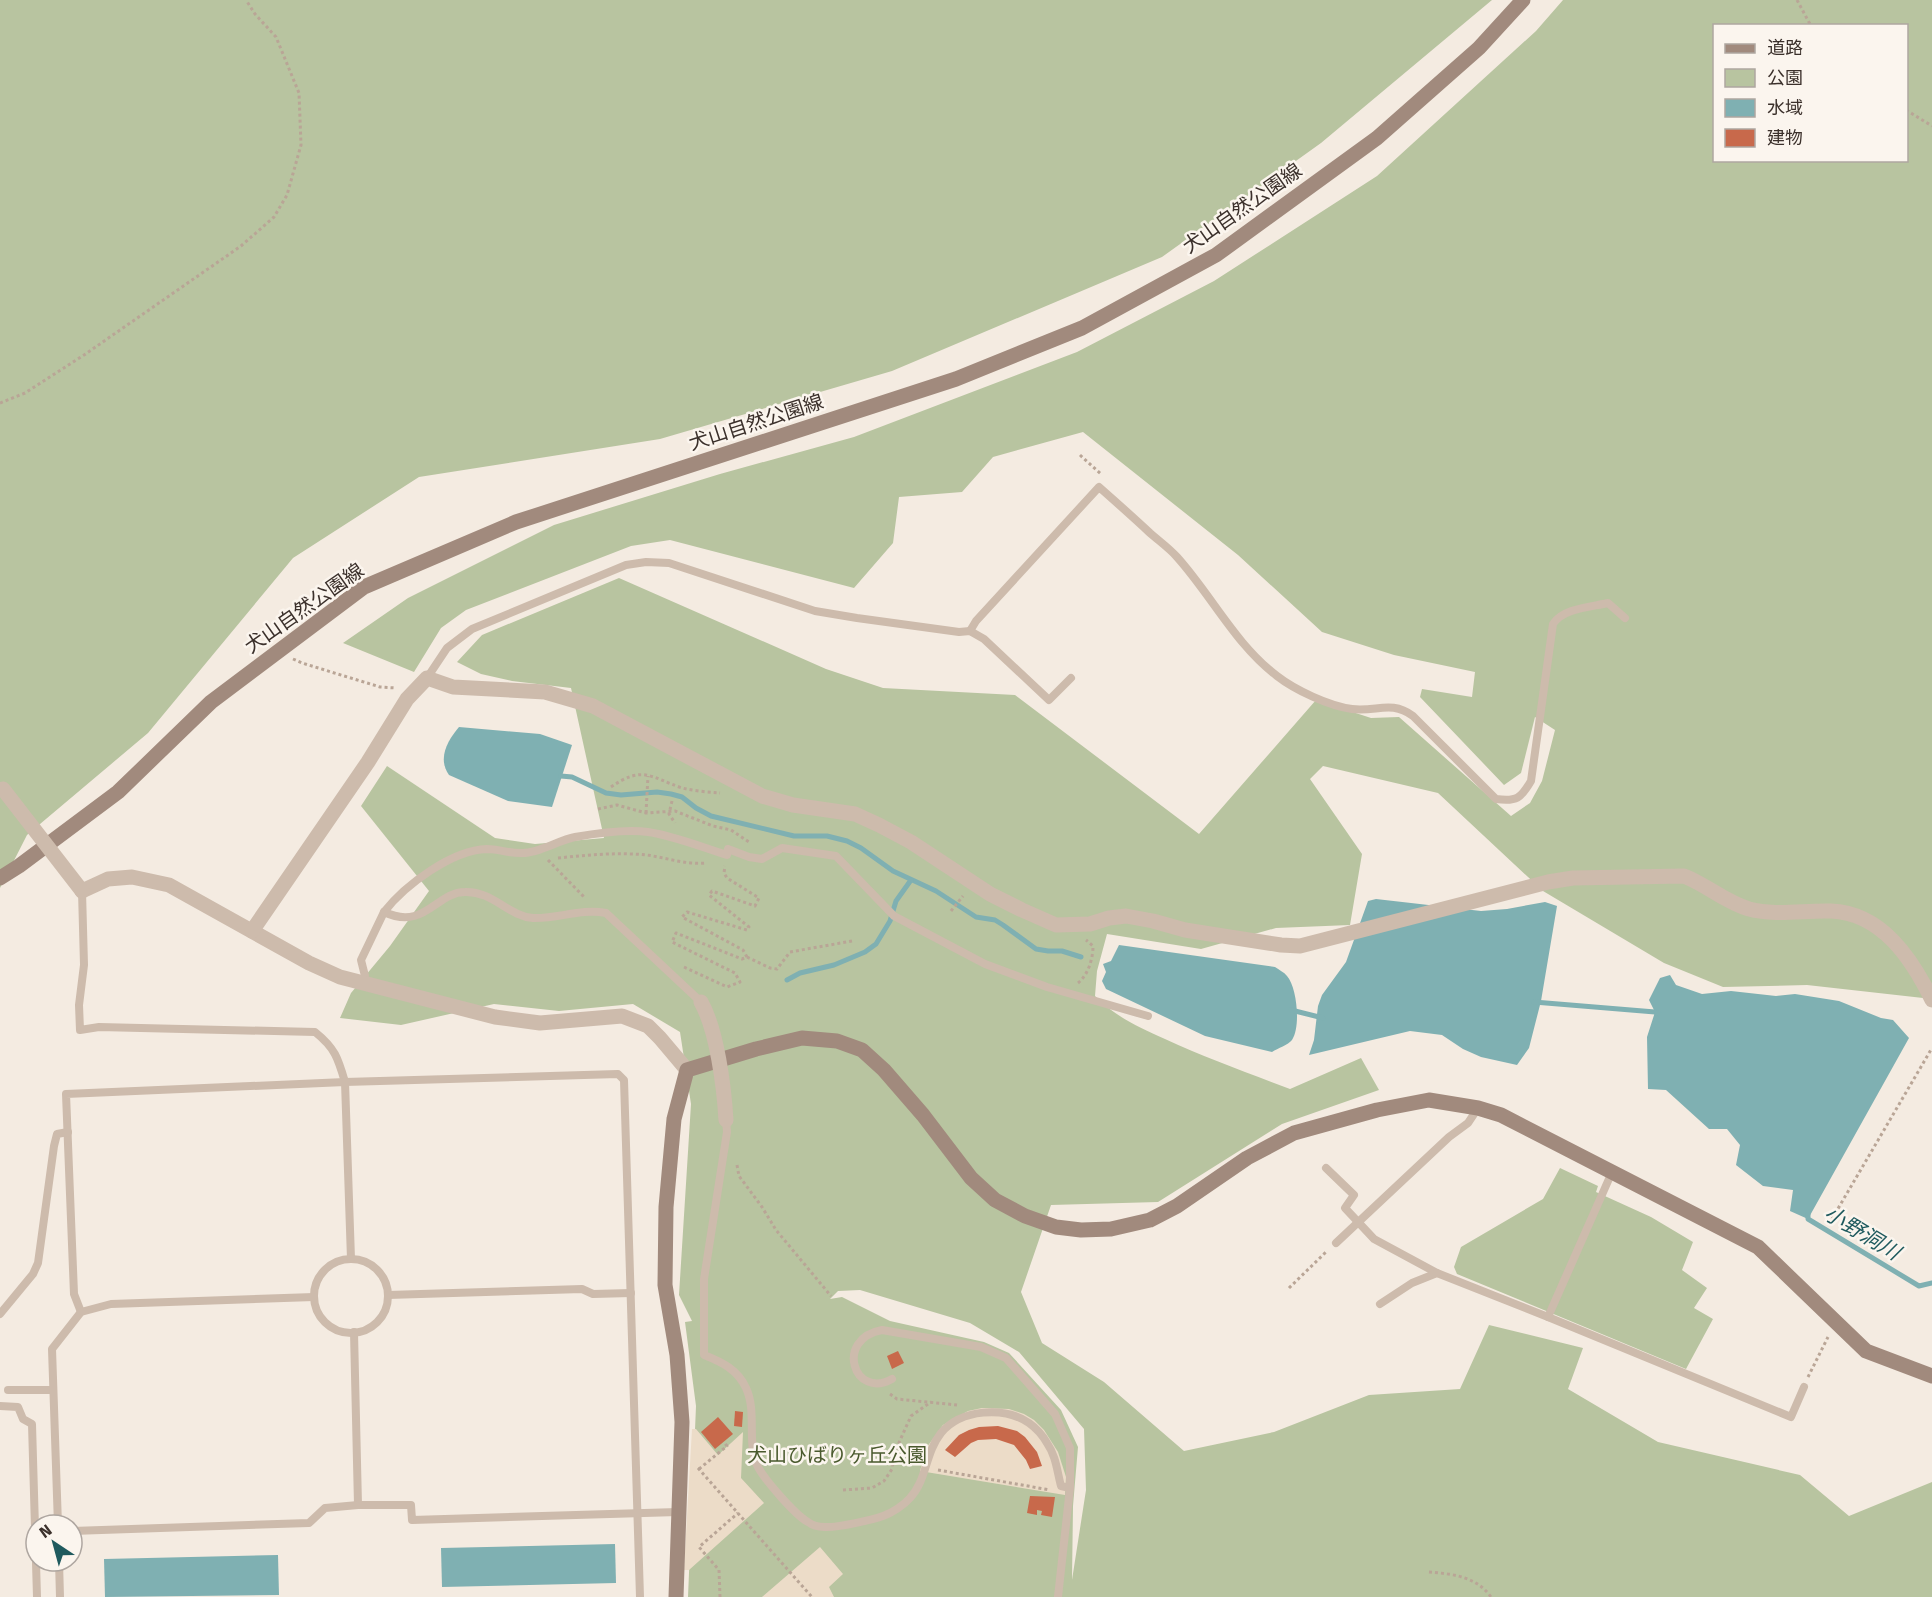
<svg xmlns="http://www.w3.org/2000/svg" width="1932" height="1597" font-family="'Fira Sans','Noto Sans JP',sans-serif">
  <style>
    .green { fill: #b8c4a0; fill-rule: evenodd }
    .plaza { fill: #ecdcc8 }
    .water { fill: #7fb0b2 }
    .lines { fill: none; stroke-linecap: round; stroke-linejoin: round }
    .stream { stroke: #7fb0b2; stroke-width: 5 }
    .building { fill: #c8694b }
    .path { stroke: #b9a596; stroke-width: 3; stroke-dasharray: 3 3; stroke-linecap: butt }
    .lane { stroke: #cdbbac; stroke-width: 8 }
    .street { stroke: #cdbbac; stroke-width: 15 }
    .secondary { stroke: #a18a7d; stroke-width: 15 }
    .street-bridge { stroke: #cdbbac; stroke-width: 15 }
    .labels { text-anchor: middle; stroke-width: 5; stroke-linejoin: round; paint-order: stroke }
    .street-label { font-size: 20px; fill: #3b302b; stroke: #fbf5ee }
    .park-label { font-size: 20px; fill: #4a5a2e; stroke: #fbf5ee }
    .water-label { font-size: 21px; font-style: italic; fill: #1f5a5e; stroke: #fbf5ee }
  </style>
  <rect width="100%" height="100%" fill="#f4ebe1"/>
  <g class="green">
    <path d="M0,0H1492L1321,143L1162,257L892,371L660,439L419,477L293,558L148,733L27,835L0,888Z"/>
    <path d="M1563,0H1932V999L1807,985L1723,987L1664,963L1543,891L1438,793L1323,766L1310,779L1362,854L1350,925L1276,928L1201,949L1107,934L1097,971L1095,996C1116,1017 1138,1027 1165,1039C1206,1058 1248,1073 1290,1089L1361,1058L1379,1090L1282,1124L1158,1202L1051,1205L1021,1292L1042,1343L1104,1382L1184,1451L1274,1432L1369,1395L1460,1389L1489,1325L1583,1348L1568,1389L1658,1442L1800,1475L1849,1516L1932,1482V1597H688L696,1406L685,1322L692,1321L679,1295L691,1104L680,1032L633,1004L559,1011L494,1004L401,1025L340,1018L351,993L390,946L429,891L361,806L387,766L495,838L535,844L604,838L571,688L512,681L481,674L457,662L482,635L619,578L826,669L883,688L1015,695L1199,834L1316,700L1371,718L1399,717L1511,816L1530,803L1542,781L1555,730L1535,717L1521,773L1504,785L1420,697L1422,689L1472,697L1475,672L1394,655L1322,632L1238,555L1083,432L993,457L962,492L899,497L893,543L854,588L670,540L631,546L466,610L441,628L414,672L343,643L408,598L554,525L720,474L854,437L1077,352L1214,281L1377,176L1536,31ZM1714,26H1906V160H1714ZM860,1290L970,1323L1019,1352L1084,1429L1086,1490L1072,1580L1073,1506L1078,1447L1061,1410L1009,1353L984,1342L890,1321L842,1297L830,1299L838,1291Z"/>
    <path d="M1560,1168L1598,1186L1596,1192L1651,1217L1693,1242L1682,1270L1707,1288L1694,1308L1713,1319L1686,1369L1457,1274L1454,1267L1461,1247L1543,1199Z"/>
  </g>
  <g class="plaza">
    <path d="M982,1408L1009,1409L1024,1414L1034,1420L1044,1430L1058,1452L1066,1477L1065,1495L920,1471L927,1447L943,1425L968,1411Z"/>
    <path d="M692,1429H696L718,1455L743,1432L741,1478L764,1503L689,1570H684Z"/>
    <path d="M820,1547L843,1574L829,1587L834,1597H762Z"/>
  </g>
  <g class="water">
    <path d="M459,727L540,734L572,745L552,807L508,801L449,775C437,758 448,740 459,727Z"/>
    <path d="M1376,899L1481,911L1507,909L1545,902L1557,906L1541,1001L1529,1048L1517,1065L1481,1057L1463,1049L1442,1035L1410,1031L1309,1055L1314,1040L1318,1006L1322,995L1346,962L1368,901Z"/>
    <path d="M1119,945L1275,967C1279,970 1284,972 1287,976C1297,987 1301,1027 1292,1040C1288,1045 1278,1048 1272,1052L1205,1036L1106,989L1102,981L1106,972L1103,964L1111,961Z"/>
    <path d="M1670,975L1676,985L1702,994L1731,991L1776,996L1795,994L1839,1001L1881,1018L1893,1020L1909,1038L1808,1219L1790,1211L1793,1190L1763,1186L1736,1165L1740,1145L1727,1129H1709L1666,1090L1648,1089L1647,1037L1655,1012L1649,1000L1660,978Z"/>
    <path d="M615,1544L616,1583L442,1587L441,1548Z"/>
    <path d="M278,1555L279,1595L105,1597L104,1559Z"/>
  </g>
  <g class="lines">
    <g class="stream">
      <path d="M561,776L572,777L606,793L621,795L657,792L671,794L682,797L696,808L711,816L794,836H827L847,841L861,848L893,871L936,891L976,917L995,920L1003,925L1036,949L1048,951H1062L1081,957"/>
      <path d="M787,980L800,973L834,965L865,952L876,944L890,921L896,901L911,880"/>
      <path d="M1534,1002L1655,1012L1659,1014"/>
      <path d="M1291,1010L1323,1018"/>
      <path d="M1808,1214V1219L1919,1286L1932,1283"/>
    </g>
  </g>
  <g class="building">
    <path d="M898,1351L904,1363L892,1369L887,1356Z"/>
    <path d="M735,1411L743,1412L742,1427L734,1426Z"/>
    <path d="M718,1417L733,1434L715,1449L701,1432Z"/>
    <path d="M998,1426L1017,1431L1025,1437L1037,1452L1042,1466L1030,1469L1026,1460L1014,1445L996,1439L978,1440L971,1443L955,1457L945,1450L959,1435L969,1430L979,1427Z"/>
    <path d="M1030,1496L1055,1497L1052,1517L1041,1515L1042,1511L1037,1510V1515L1027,1513Z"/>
  </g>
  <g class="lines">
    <g class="path">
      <path d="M1797,0L1811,26"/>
      <path d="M1906,110L1932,126"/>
      <path d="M0,403L25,393L84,355L241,246L274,217L287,195L301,145L299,93L276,37L255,14L246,0"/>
      <path d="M1080,455L1101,474"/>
      <path d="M293,659L302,663L380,687L396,688"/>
      <path d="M611,787C643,765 650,777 682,788C694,791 708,792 720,793"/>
      <path d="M672,801L669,814L675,823"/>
      <path d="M598,809L617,805L646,813L675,811L713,826L731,830L749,842"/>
      <path d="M646,813L648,776"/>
      <path d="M558,858C588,855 618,852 647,855C667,858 687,865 707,863"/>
      <path d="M548,860L585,898"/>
      <path d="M951,911L963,896"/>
      <path d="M747,957L770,968L777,969L790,952L852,941"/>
      <path d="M684,967L727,987L740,982L735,973L672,942L676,933L742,959L747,957L743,950L682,917L687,912L747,930L749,927L709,895L712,891L755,906L759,898L727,878L724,873L725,866"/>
      <path d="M1078,983C1088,975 1093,959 1093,946L1086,940"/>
      <path d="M737,1165L739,1176L762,1207L776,1230L831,1296"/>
      <path d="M1829,1224L1932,1048"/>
      <path d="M1289,1288L1326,1252"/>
      <path d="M1808,1377L1828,1337"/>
      <path d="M890,1394L897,1399L957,1405"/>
      <path d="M698,1468L812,1597"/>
      <path d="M699,1469L727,1446L724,1442"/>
      <path d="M938,1470L1050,1490"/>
      <path d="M843,1490L872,1488L884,1481L892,1469L893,1456L911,1416L931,1402"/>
      <path d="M1429,1572C1452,1574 1476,1576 1491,1597"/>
      <path d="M720,1597L719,1570L699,1547L738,1513"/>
    </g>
    <g class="lane">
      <path d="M970,631L976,621L1099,487C1116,502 1133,517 1150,533C1159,541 1169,548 1177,557C1212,596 1235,644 1277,676C1295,690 1329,706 1352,709C1377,712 1391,700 1413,716L1496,799C1517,802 1521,798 1531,781L1553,624C1563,608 1591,607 1608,603L1625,618"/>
      <path d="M427,678L447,648L472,629L626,565L646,562L669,563L815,611L857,618L959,632L970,631L984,639L1049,700L1071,678"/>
      <path d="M82,891L84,965L79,1005L80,1030L99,1027L315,1032C335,1048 338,1058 345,1082L618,1074L624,1080L640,1597"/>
      <path d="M363,983L365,976L361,960L384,912"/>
      <path d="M701,1002L606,913C581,908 558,919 533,918C508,916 493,891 465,892C436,892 425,931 384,912C405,885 452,850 487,849C499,849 511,854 523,853C539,853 559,840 575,837C598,833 625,829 648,832C675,836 701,847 727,855L728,849L749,857L762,859L782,848L836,856L894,916L985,964L1047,987L1148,1016"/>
      <path d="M726,1120L727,1132L704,1279V1355C722,1362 738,1370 746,1388C755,1407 750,1431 753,1451C754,1455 755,1461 757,1465C763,1478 795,1515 808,1522C813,1526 819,1527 825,1527C836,1528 872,1520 883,1516C892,1513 904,1505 910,1498C927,1480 925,1453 941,1433C961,1409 1004,1406 1029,1423C1036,1428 1043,1436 1047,1443C1056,1456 1057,1471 1061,1486L1070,1488"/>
      <path d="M1326,1168L1354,1195L1345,1208L1374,1239L1437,1273"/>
      <path d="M1336,1243L1449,1137L1468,1123L1478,1108"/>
      <circle cx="351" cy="1296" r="37"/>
      <path d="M388,1295L582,1289L593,1294L631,1293"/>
      <path d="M1380,1304L1412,1283L1437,1273L1548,1317L1791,1417L1804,1387"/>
      <path d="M81,1312L74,1294L66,1094L345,1082L351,1259"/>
      <path d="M0,1314L33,1274L38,1263L54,1146L57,1134L68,1132"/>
      <path d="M1548,1317L1612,1172"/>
      <path d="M354,1332L358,1505"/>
      <path d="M892,1379C854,1400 834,1339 882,1330L981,1347L1006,1358L1055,1414L1070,1448V1488L1058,1597"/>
      <path d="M8,1390H53"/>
      <path d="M0,1406L18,1407L23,1419L32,1424L37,1597"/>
      <path d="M58,1525L52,1349L81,1312L111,1304L314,1297"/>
      <path d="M72,1531L309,1523L325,1508L358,1505H411L412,1520L678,1512"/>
      <path d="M59,1561L60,1597"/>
    </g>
    <g class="street">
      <path d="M82,891L108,879L132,877L169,885L309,963L340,977L495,1017L540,1023L622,1016L648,1026L660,1038L687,1070"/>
      <path d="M252,931L368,762L407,699L427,678L453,687L545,692L593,706L762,796L793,805L855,814L879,825L911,842L990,894L1022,910L1056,925L1090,924L1109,918L1126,916L1153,921L1185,930L1281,945L1300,946L1548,882L1573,878L1684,876C1707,885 1725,902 1749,909C1776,916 1804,910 1831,911C1882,913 1912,959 1932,1000"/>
    </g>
    <g class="secondary">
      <path d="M0,878L19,866L118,792L211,702L364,587L516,522L956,379L1082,328L1216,255L1377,138L1479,48L1523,0"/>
      <path d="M676,1597L682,1422L677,1355L665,1285L666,1207L674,1119L687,1070L756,1049L802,1038L837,1041L862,1050L884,1070L923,1115L971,1178L995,1200L1025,1216L1056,1227L1081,1230L1111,1229L1150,1220L1177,1206L1247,1158L1294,1133L1377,1110L1429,1100L1478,1108L1501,1115L1758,1247L1866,1351L1932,1376"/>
    </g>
    <g class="street-bridge">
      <path d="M3,789L82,891"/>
      <path d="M701,1002C717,1030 724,1087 726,1120"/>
    </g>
  </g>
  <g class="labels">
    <g class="street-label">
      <text transform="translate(1242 208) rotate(-35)" y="7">犬山自然公園線</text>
      <text transform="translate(756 422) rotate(-18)" y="7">犬山自然公園線</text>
      <text transform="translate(304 608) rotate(-35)" y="7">犬山自然公園線</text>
    </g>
    <g class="park-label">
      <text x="837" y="1462">犬山ひばりヶ丘公園</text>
    </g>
    <g class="water-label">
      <text transform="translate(1862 1233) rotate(31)" y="7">小野洞川</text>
    </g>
  </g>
  <rect x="1713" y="24" width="195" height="138" fill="#fbf5ee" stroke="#aea6a0" stroke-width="1.5"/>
  <rect x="1725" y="44" width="30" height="9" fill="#a18a7d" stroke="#aea6a0" stroke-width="1.5"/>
  <text x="1767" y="54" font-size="18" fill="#3b302b">道路</text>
  <rect x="1725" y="69" width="30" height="18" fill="#b8c4a0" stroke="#aea6a0" stroke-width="1.5"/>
  <text x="1767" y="84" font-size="18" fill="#3b302b">公園</text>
  <rect x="1725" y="99" width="30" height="18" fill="#7fb0b2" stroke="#aea6a0" stroke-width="1.5"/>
  <text x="1767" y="114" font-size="18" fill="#3b302b">水域</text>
  <rect x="1725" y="129" width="30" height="18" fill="#c8694b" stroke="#aea6a0" stroke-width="1.5"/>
  <text x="1767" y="144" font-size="18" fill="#3b302b">建物</text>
  <g transform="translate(54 1543) rotate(324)"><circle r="28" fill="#fbf5ee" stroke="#aea6a0" stroke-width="1.5"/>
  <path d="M0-4.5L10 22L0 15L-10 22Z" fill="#1f5a5e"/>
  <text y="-9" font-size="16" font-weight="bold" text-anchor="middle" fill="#3b302b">N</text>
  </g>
</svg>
